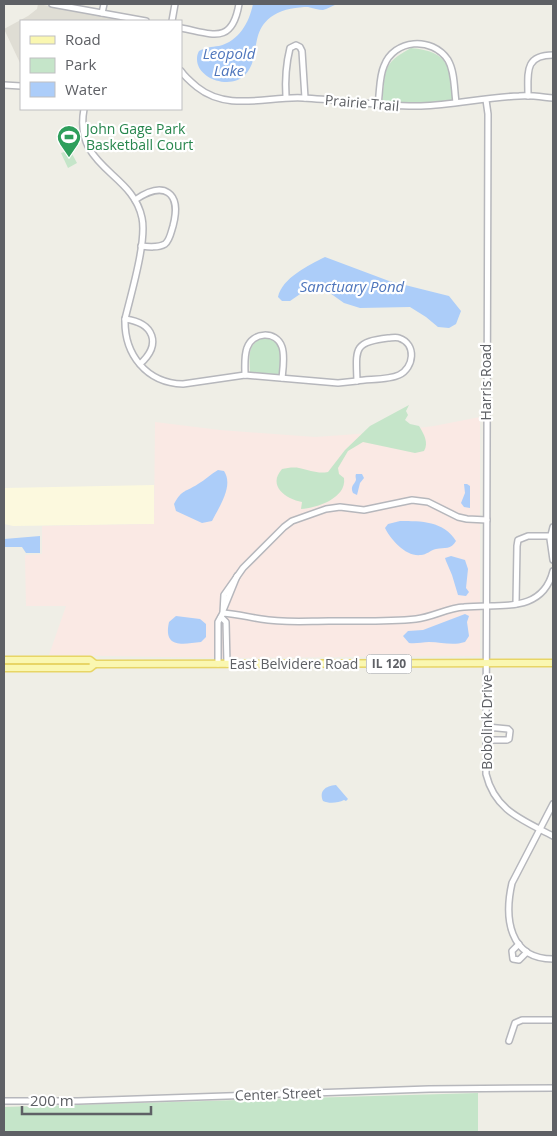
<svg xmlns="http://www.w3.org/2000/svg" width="557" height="1136" font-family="'Open Sans',sans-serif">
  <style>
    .commercial { fill: #fcf9de }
    .education { fill: #dfddd4 }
    .medical { fill: #fae9e4 }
    .green { fill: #c5e5c9 }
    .water { fill: #accdf9 }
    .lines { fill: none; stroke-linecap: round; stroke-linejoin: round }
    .minor-casing { stroke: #b6b7bc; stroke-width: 8 }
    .major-casing { stroke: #e8d566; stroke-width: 9 }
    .minor { stroke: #fff; stroke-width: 5 }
    .major { stroke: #faf7b1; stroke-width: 6 }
    .labels { text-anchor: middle; stroke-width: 4.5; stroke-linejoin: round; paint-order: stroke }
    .shield { fill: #fff; stroke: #8e9093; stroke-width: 1 }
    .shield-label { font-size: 12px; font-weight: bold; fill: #5e6065 }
    .street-label { font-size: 14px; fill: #5e6065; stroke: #fff }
    .leisure-label { font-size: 14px; fill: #27864d; stroke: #fff; text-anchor: start }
    .water-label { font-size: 15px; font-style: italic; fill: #4f76bc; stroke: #fff }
  </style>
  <rect width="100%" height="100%" fill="#efeee6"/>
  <path class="commercial" d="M154,485V524L13,526L4,524V488Z"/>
  <path class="education" d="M38,4L133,21H21V65L4,29L28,16L37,9Z"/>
  <path class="medical" d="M480,417V656L222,658L49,655L66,606H26L25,555L42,554V526L154,524L155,422L220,430L315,437L386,432L434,426Z"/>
  <g class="green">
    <path d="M411,48C450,52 449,66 454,100L422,103L382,102C386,71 381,64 411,48Z"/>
    <path d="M70,150L77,163L68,168L61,153Z"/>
    <path d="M261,338C285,338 280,357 281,375L250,373C250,358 246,347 261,338Z"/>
    <path d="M409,405L406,411L408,415L405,420L410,424L419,426C424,434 429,443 424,451L415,453L363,442L348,451L338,468L339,474L344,478C347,498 317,508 301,509L302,502C286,499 267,486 282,469C287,468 294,467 299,468C310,470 317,474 328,472L345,450L370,426Z"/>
    <path d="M478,1093V1132H4V1107Z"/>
  </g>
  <g class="water">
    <path d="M253,4H338C333,5 328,9 323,10C319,10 313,8 308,7C298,7 283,9 274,15C248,31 262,57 245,75C231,90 196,79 197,58C197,55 198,53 199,51C206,47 211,47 219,46C239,41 249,23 253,4Z"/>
    <path d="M325,257L389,281L449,296L461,311L456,324L449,328L438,327L426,317L410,307L360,308L344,303L327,291L306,290L290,301H282L278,297C282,278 309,265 325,257Z"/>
    <path d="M218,470L224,471C234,486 219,507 212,521L202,523L176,511L174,504C182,489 186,492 198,484C205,480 211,474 218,470Z"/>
    <path d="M356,474H362L364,478L360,483L357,495L353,493C350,486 354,485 356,480C356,478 355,476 356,474Z"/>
    <path d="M464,484H467L470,486V508L464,507L461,503L465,493Z"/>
    <path d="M400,521C421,521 444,521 456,541C451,550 445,547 436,549C431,550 426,555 421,555C406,557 391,540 385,528L388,524Z"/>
    <path d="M40,536V553H26L22,547H4V539Z"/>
    <path d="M451,556L465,560L468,569L466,588L469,592L466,596L458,595L452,575L446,561L445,558Z"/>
    <path d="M465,614L469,616L467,622L469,636L465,642C452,646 442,642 429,642C422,642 416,644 409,643L403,636L408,631L423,630Z"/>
    <path d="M176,616L200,619L206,624V637L201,642C183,644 163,649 169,622Z"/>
    <path d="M336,785L348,799L346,801L344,800C338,803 329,804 323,801C319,791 325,786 336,785Z"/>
  </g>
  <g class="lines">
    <g class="minor-casing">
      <g id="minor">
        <path d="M52,4L146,21"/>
        <path d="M102,13L104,4"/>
        <path d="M172,21L175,4"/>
        <path d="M181,28C213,34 232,45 239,4"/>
        <path d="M181,71C185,77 191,82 197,87C228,112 268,96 303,98C343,100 382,107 421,106C454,105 486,97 519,96C531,95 542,97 553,98"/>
        <path d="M4,85L21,86"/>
        <path d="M528,96C528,73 524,55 553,55"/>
        <path d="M286,97C285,81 286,64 290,48L296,45L300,47L302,51L305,98"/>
        <path d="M486,100L488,114L486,774C495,811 523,820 553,836"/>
        <path d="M378,104C380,92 379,77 384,66C394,39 432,36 448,60C455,72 454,89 456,102"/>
        <path d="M84,109C73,168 133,172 142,218C147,241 131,294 125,319C124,354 146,383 183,384L245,375L338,383L357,381"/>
        <path d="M135,200C164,180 182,192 173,226C171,232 170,240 165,244C158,248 149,247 141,246"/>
        <path d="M125,319C154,323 162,344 140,364"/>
        <path d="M388,338C391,338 396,337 399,338C417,344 414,368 399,375C389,380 368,379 357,381C356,349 353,342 388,338Z"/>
        <path d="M245,375C245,367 244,356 247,348C252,332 276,330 282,347C285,356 283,369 282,378"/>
        <path d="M553,527L550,539L553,560"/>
        <path d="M516,604L517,546L518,540L528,536H550"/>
        <path d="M224,608L237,576"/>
        <path d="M223,613C236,614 248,617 261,619C283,623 307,621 329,621C358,621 388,622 416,619C433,617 447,608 464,607C498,603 542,615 553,571"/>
        <path d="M221,617L226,622L227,664"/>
        <path d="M218,664V622L223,613L224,595L243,568L284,527L292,521L326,509L340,507L364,510L412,500L428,502L458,517L467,519L487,520"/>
        <path d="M486,740H507L509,739L510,731L508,729L487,727"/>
        <path d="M553,804L512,883C504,918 509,959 553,959"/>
        <path d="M519,944L512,951L513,959L519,960L527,952"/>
        <path d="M509,1041L515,1023L522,1020H553"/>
        <path d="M4,1101H78L429,1089L553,1088"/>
      </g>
    </g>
    <g class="major-casing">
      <g id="major">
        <path d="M4,660H90L95,664L553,663"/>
        <path d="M4,668H90L95,664"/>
      </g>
    </g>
    <use href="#minor" class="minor"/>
    <use href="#major" class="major"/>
  </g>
  <defs>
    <g id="stadium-pin" transform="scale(1.25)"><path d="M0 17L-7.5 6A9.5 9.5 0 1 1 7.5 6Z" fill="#2e9e5b" stroke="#fff"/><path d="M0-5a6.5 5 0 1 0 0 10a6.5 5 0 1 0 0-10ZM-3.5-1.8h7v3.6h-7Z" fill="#fff"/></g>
  </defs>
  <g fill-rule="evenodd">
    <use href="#stadium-pin" x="69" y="137"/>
  </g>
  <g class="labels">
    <rect class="shield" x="366.5" y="654.5" width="45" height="19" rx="4"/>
    <g class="shield-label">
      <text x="389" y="668">IL 120</text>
    </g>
    <g class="street-label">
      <text transform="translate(362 103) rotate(5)" y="5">Prairie Trail</text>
      <text transform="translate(486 382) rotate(-90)" y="5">Harris Road</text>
      <text x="294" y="669">East Belvidere Road</text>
      <text transform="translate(487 722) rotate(-90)" y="5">Bobolink Drive</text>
      <text transform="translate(278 1094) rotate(-2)" y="5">Center Street</text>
    </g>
    <g class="leisure-label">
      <text x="86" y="134">John Gage Park<tspan x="86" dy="16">Basketball Court</tspan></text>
    </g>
    <g class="water-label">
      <text x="229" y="59">Leopold<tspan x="229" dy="17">Lake</tspan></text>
      <text x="352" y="292">Sanctuary Pond</text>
    </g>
  </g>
  <rect width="557" height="1136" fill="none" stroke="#5e6065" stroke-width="10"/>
  <rect x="20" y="20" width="162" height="90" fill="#ffffff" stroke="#bfbfc1"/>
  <rect x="30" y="36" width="25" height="8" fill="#faf7b1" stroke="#bfbfc1"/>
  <text x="65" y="45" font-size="15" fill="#5e6065">Road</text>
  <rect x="30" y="58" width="25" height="15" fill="#c5e5c9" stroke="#bfbfc1"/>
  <text x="65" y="70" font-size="15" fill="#5e6065">Park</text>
  <rect x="30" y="82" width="25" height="15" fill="#accdf9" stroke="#bfbfc1"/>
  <text x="65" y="95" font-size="15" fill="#5e6065">Water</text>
  <path d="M22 1106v8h129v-8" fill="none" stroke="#5e6065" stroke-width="2.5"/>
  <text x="30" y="1106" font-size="15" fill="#5e6065" stroke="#ffffff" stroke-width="4" paint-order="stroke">200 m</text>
</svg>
